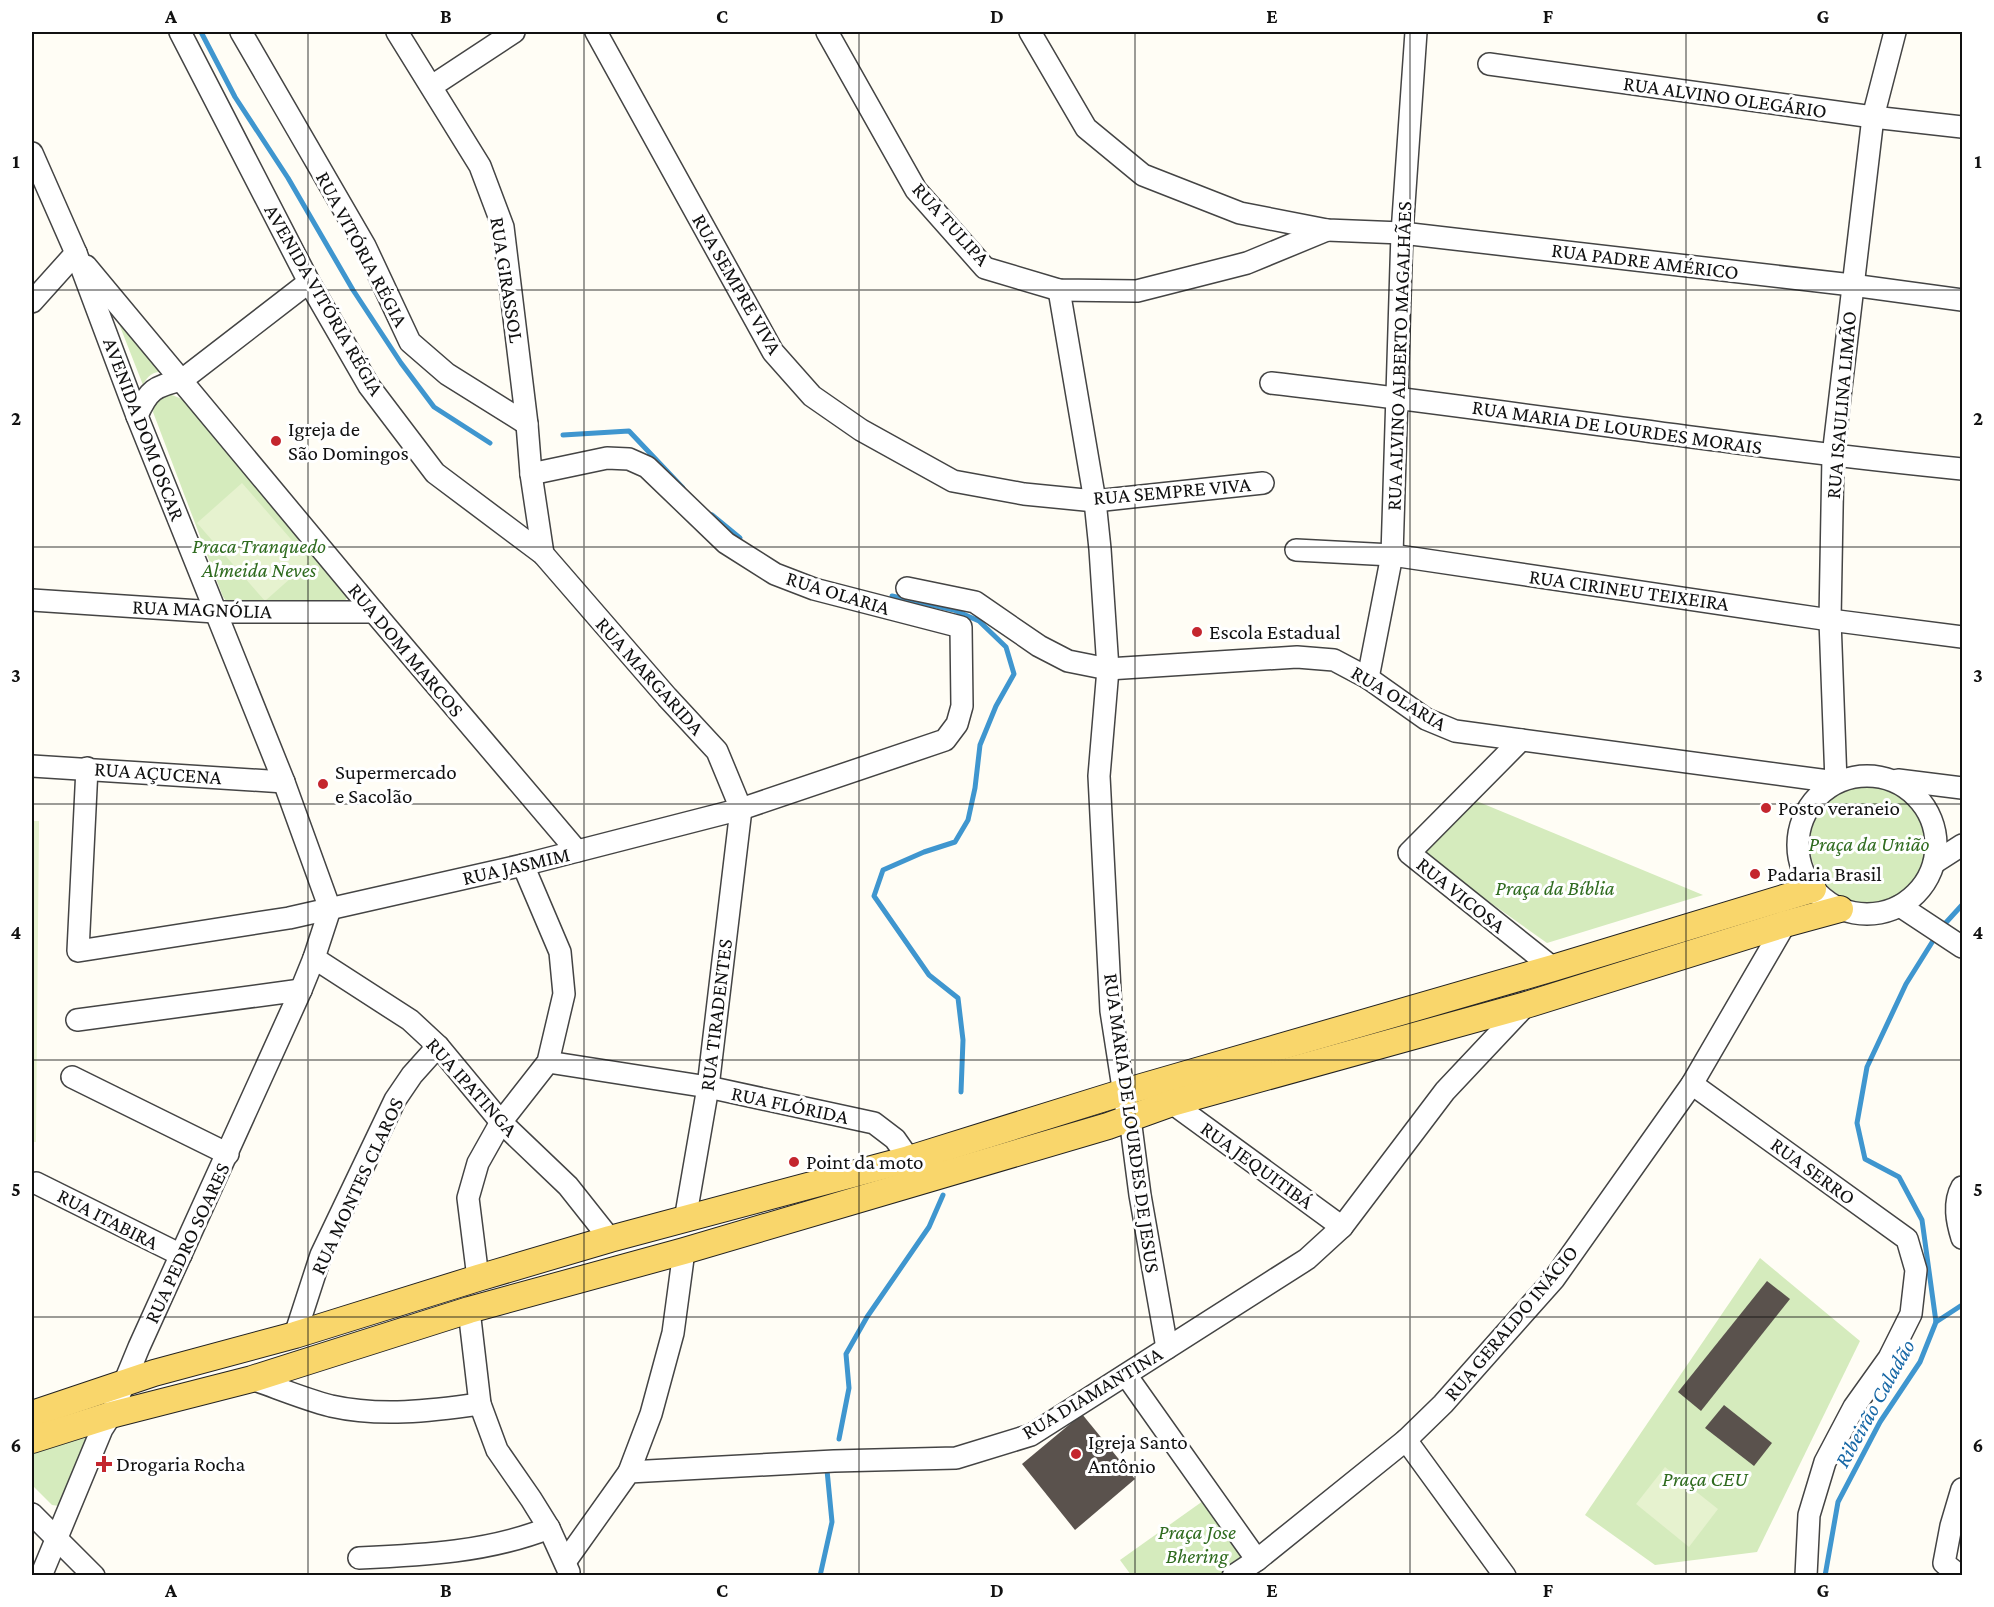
<svg xmlns="http://www.w3.org/2000/svg" width="1994" height="1607" font-family="'Crimson Pro',serif">
  <style>
    .green { fill: #d5ebbd }
    .pitch { fill: #e6f2cf }
    .lines { fill: none; stroke-linecap: round; stroke-linejoin: round }
    .stream { stroke: #3f96cf; stroke-width: 5 }
    .building { fill: #5a524d }
    .minor-casing { stroke: #444; stroke-width: 24 }
    .major-casing { stroke: #222; stroke-width: 28 }
    .minor { stroke: #fff; stroke-width: 21 }
    .major { stroke: #f9d66b; stroke-width: 26 }
    .grid { fill: none; stroke: #111; stroke-width: 1.5; stroke-opacity: 0.55 }
    .poi-dot { fill: #c4262e; stroke: #fff; stroke-width: 2 }
    .labels { text-anchor: middle; stroke-width: 6; stroke-linejoin: round; paint-order: stroke }
    .street-label { font-size: 21px; fill: #111; stroke: #fff }
    .poi-label { font-size: 21px; fill: #111; stroke: #fff; text-anchor: start }
    .park-label { font-size: 21px; font-style: italic; fill: #2f6b1f; stroke: #fff }
    .water-label { font-size: 22px; font-style: italic; fill: #1768a6; stroke: #fff }
    .neatline { fill: none; stroke: #111; stroke-width: 2 }
    .grid-label { font-size: 20px; text-anchor: middle; font-weight: bold; fill: #111 }
  </style>
  <rect width="100%" height="100%" fill="#fffdf5"/>
  <g class="green">
    <path d="M114,311L165,372C154,371 148,375 143,385Z"/>
    <path d="M172,395L182,399L346,587L348,596L343,604L227,602L223,597L153,412C155,402 161,396 172,395Z"/>
    <circle cx="1869" cy="844" r="59"/>
    <path d="M1474,800L1703,895L1547,943L1419,852Z"/>
    <path d="M1760,1258L1860,1341L1757,1552L1655,1565L1585,1515Z"/>
    <path d="M90,1431L59,1506L52,1505L32,1485V1449Z"/>
    <path d="M1203,1501L1246,1560L1222,1576L1131,1575L1120,1560Z"/>
  </g>
  <g class="pitch">
    <path d="M242,483L310,561L265,601L197,523Z"/>
    <path d="M32,821H39L36,1142H32Z"/>
    <path d="M1665,1467L1718,1509L1689,1547L1636,1504Z"/>
  </g>
  <g class="lines">
    <g class="stream">
      <path d="M201,32L235,97L288,178L353,290L401,363L434,407L490,443"/>
      <path d="M563,435L629,431L683,488"/>
      <path d="M712,515L740,538"/>
      <path d="M892,596L954,610L979,621L1006,647L1014,674L996,706L980,745L975,788L968,820L955,842L924,852L883,870L874,896L929,975L958,998L963,1040L961,1092"/>
      <path d="M1941,928L1962,905"/>
      <path d="M1936,1322L1962,1305"/>
      <path d="M839,1439L849,1388L846,1354L867,1317L929,1227L943,1195"/>
      <path d="M820,1576L832,1522L827,1470"/>
      <path d="M1825,1576L1838,1502L1880,1422L1920,1362L1936,1322L1922,1220L1899,1177L1865,1159L1857,1123L1867,1067L1906,984L1936,936"/>
    </g>
  </g>
  <g class="building">
    <path d="M1767,1281L1790,1299L1701,1411L1678,1392Z"/>
    <path d="M1724,1405L1772,1443L1754,1466L1705,1428Z"/>
    <path d="M1082,1414L1135,1479L1075,1530L1022,1464Z"/>
  </g>
  <g class="lines">
    <g class="minor-casing">
      <g id="minor">
        <path d="M180,32L309,282L369,386L435,473L543,554L667,697L717,751L741,809L708,1087L685,1220"/>
        <path d="M241,32L365,246L410,342L447,374L527,424"/>
        <path d="M397,32L480,166L503,227L527,424L531,474L543,554"/>
        <path d="M596,32L773,352L812,396L861,430L953,481L1024,494L1095,501L1263,483"/>
        <path d="M827,32L916,190L985,268L1059,290L1137,291L1247,263L1327,230"/>
        <path d="M1030,32L1086,128L1143,175L1240,213L1327,230L1402,233L1852,285L1962,300"/>
        <path d="M1489,64L1873,117L1962,127"/>
        <path d="M432,86L514,32"/>
        <path d="M32,153L76,253L137,416L284,782L330,909L314,958L301,990L139,1347L111,1415L102,1429L41,1576"/>
        <path d="M86,266L374,612L577,851"/>
        <path d="M1059,290L1095,501L1100,549L1108,669L1099,776L1111,1011L1128,1120L1131,1126L1140,1195L1167,1348"/>
        <path d="M32,302L76,253"/>
        <path d="M1271,383C1502,409 1731,446 1962,469"/>
        <path d="M137,416C148,390 155,386 182,380L309,282"/>
        <path d="M1296,550L1392,555L1830,620L1962,637"/>
        <path d="M907,588L975,602L1039,646L1068,661L1108,669L1297,657L1334,660L1368,678L1426,719L1455,731L1836,782L1830,620L1833,456L1873,117L1895,32"/>
        <path d="M32,600L215,612H374"/>
        <path d="M1368,678L1392,555L1402,233L1416,32"/>
        <path d="M1521,740L1409,853L1553,968"/>
        <path d="M32,766L284,782"/>
        <path d="M87,768L78,951L289,918L523,865L741,809L945,740L957,724L962,706L961,627L814,589L775,574L726,543L647,467L629,459L607,458L531,474"/>
        <circle cx="1867" cy="845" r="69"/>
        <path d="M1898,780L1962,788"/>
        <path d="M1934,863L1962,845"/>
        <path d="M1900,906L1962,947"/>
        <path d="M314,958L410,1020L438,1046L501,1122L568,1186L610,1239"/>
        <path d="M77,1020L301,990"/>
        <path d="M548,1062L708,1087L874,1123L895,1139L909,1159"/>
        <path d="M72,1077L228,1154"/>
        <path d="M1692,1084L1907,1239L1916,1270L1911,1314L1889,1358L1854,1407L1825,1462L1809,1515L1806,1576"/>
        <path d="M1172,1103L1342,1227"/>
        <path d="M36,1183L181,1255"/>
        <path d="M1962,1187C1953,1203 1957,1222 1962,1238"/>
        <path d="M478,1278L468,1198L478,1163L501,1122L548,1062L564,994L560,952L523,865"/>
        <path d="M469,1310L480,1404L497,1450L531,1499L549,1528L569,1572"/>
        <path d="M295,1335L321,1255L395,1100L412,1075L438,1046"/>
        <path d="M1126,1375L1257,1560"/>
        <path d="M252,1379C278,1388 304,1399 331,1406C380,1417 430,1411 480,1404"/>
        <path d="M1406,1440L1505,1576"/>
        <path d="M629,1472L651,1414L673,1333L684,1251"/>
        <path d="M32,1514L94,1576"/>
        <path d="M359,1558C424,1555 488,1552 549,1528"/>
        <path d="M565,1562L629,1472L834,1461L956,1458L1031,1435L1307,1259L1342,1227L1445,1091L1526,1005"/>
        <path d="M1233,1576L1257,1560L1406,1440L1443,1404L1554,1279L1692,1084L1785,924"/>
        <path d="M1960,1576L1944,1563L1951,1526L1962,1489"/>
      </g>
    </g>
    <g class="major-casing">
      <g id="major">
        <path d="M32,1414L154,1373L295,1335L478,1278L610,1239L909,1159L1124,1092L1553,968L1813,889"/>
        <path d="M32,1440L111,1415L252,1379L469,1310L684,1251L1108,1126L1172,1103L1526,1005L1785,924L1840,909"/>
      </g>
    </g>
    <use href="#minor" class="minor"/>
    <use href="#major" class="major"/>
  </g>
  <path class="grid" d="M308,32V1576M584,32V1576M859,32V1576M1135,32V1576M1410,32V1576M1686,32V1576M32,290H1962M32,547H1962M32,804H1962M32,1060H1962M32,1317H1962"/>
  <g class="poi-dot">
    <circle cx="276" cy="441" r="6"/>
    <circle cx="1197" cy="632" r="6"/>
    <circle cx="323" cy="784" r="6"/>
    <circle cx="1766" cy="808" r="6"/>
    <circle cx="1755" cy="874" r="6"/>
    <circle cx="794" cy="1162" r="6"/>
    <circle cx="1076" cy="1454" r="6"/>
    <path d="M101 1455h6v6h6v6h-6v6h-6v-6h-6v-6h6z"/>
  </g>
  <g class="labels">
    <g class="street-label">
      <text transform="translate(1725 97) rotate(8)" y="7">RUA ALVINO OLEGÁRIO</text>
      <text transform="translate(951 224) rotate(48)" y="7">RUA TULIPA</text>
      <text transform="translate(362 249) rotate(62)" y="7">RUA VITÓRIA RÉGIA</text>
      <text transform="translate(1645 261) rotate(7)" y="7">RUA PADRE AMÉRICO</text>
      <text transform="translate(507 280) rotate(81)" y="7">RUA GIRASSOL</text>
      <text transform="translate(737 284) rotate(60)" y="7">RUA SEMPRE VIVA</text>
      <text transform="translate(324 300) rotate(60)" y="7">AVENIDA VITÓRIA RÉGIA</text>
      <text transform="translate(1399 356) rotate(-88)" y="7">RUA ALVINO ALBERTO MAGALHÃES</text>
      <text transform="translate(1841 405) rotate(-85)" y="7">RUA ISAULINA LIMÃO</text>
      <text transform="translate(1617 427) rotate(8)" y="7">RUA MARIA DE LOURDES MORAIS</text>
      <text transform="translate(144 429) rotate(69)" y="7">AVENIDA DOM OSCAR</text>
      <text transform="translate(1172 491) rotate(-5)" y="7">RUA SEMPRE VIVA</text>
      <text transform="translate(1629 590) rotate(8)" y="7">RUA CIRINEU TEIXEIRA</text>
      <text transform="translate(838 593) rotate(17)" y="7">RUA OLARIA</text>
      <text transform="translate(202 609) rotate(2)" y="7">RUA MAGNÓLIA</text>
      <text transform="translate(406 650) rotate(50)" y="7">RUA DOM MARCOS</text>
      <text transform="translate(650 676) rotate(48)" y="7">RUA MARGARIDA</text>
      <text transform="translate(1399 698) rotate(31)" y="7">RUA OLARIA</text>
      <text transform="translate(158 773) rotate(4)" y="7">RUA AÇUCENA</text>
      <text transform="translate(516 866) rotate(-13)" y="7">RUA JASMIM</text>
      <text transform="translate(1461 895) rotate(39)" y="7">RUA VICOSA</text>
      <text transform="translate(716 1015) rotate(-83)" y="7">RUA TIRADENTES</text>
      <text transform="translate(472 1087) rotate(48)" y="7">RUA IPATINGA</text>
      <text transform="translate(790 1105) rotate(12)" y="7">RUA FLÓRIDA</text>
      <text transform="translate(1132 1123) rotate(82)" y="7">RUA MARIA DE LOURDES DE JESUS</text>
      <text transform="translate(1257 1165) rotate(36)" y="7">RUA JEQUITIBÁ</text>
      <text transform="translate(1813 1171) rotate(36)" y="7">RUA SERRO</text>
      <text transform="translate(357 1186) rotate(-65)" y="7">RUA MONTES CLAROS</text>
      <text transform="translate(108 1219) rotate(27)" y="7">RUA ITABIRA</text>
      <text transform="translate(187 1243) rotate(-65)" y="7">RUA PEDRO SOARES</text>
      <text transform="translate(1511 1323) rotate(-50)" y="7">RUA GERALDO INÁCIO</text>
      <text transform="translate(1092 1393) rotate(-31)" y="7">RUA DIAMANTINA</text>
    </g>
    <g class="poi-label">
      <text x="288" y="436">Igreja de<tspan x="288" dy="24">São Domingos</tspan></text>
      <text x="1209" y="639">Escola Estadual</text>
      <text x="335" y="779">Supermercado<tspan x="335" dy="24">e Sacolão</tspan></text>
      <text x="1778" y="815">Posto veraneio</text>
      <text x="1767" y="881">Padaria Brasil</text>
      <text x="806" y="1169">Point da moto</text>
      <text x="1088" y="1449">Igreja Santo<tspan x="1088" dy="24">Antônio</tspan></text>
      <text x="116" y="1471">Drogaria Rocha</text>
    </g>
    <g class="park-label">
      <text x="259" y="553">Praca Tranquedo<tspan x="259" dy="24">Almeida Neves</tspan></text>
      <text x="1869" y="851">Praça da União</text>
      <text x="1555" y="895">Praça da Bíblia</text>
      <text x="1705" y="1486">Praça CEU</text>
      <text x="1197" y="1539">Praça Jose<tspan x="1197" dy="24">Bhering</tspan></text>
    </g>
    <g class="water-label">
      <text transform="translate(1874 1403) rotate(-61)" y="8">Ribeirão Caladão</text>
    </g>
  </g>
  <rect width="1994" height="1607" fill="none" stroke="#ffffff" stroke-width="66"/>
  <rect x="33" y="33" width="1928" height="1541" class="neatline"/>
  <g class="grid-label">
    <text x="171" y="23">A</text>
    <text x="446" y="23">B</text>
    <text x="722" y="23">C</text>
    <text x="997" y="23">D</text>
    <text x="1272" y="23">E</text>
    <text x="1548" y="23">F</text>
    <text x="1823" y="23">G</text>
    <text x="16" y="168">1</text>
    <text x="1978" y="168">1</text>
    <text x="16" y="425">2</text>
    <text x="1978" y="425">2</text>
    <text x="16" y="682">3</text>
    <text x="1978" y="682">3</text>
    <text x="16" y="939">4</text>
    <text x="1978" y="939">4</text>
    <text x="16" y="1196">5</text>
    <text x="1978" y="1196">5</text>
    <text x="16" y="1452">6</text>
    <text x="1978" y="1452">6</text>
    <text x="171" y="1597">A</text>
    <text x="446" y="1597">B</text>
    <text x="722" y="1597">C</text>
    <text x="997" y="1597">D</text>
    <text x="1272" y="1597">E</text>
    <text x="1548" y="1597">F</text>
    <text x="1823" y="1597">G</text>
  </g>
</svg>
